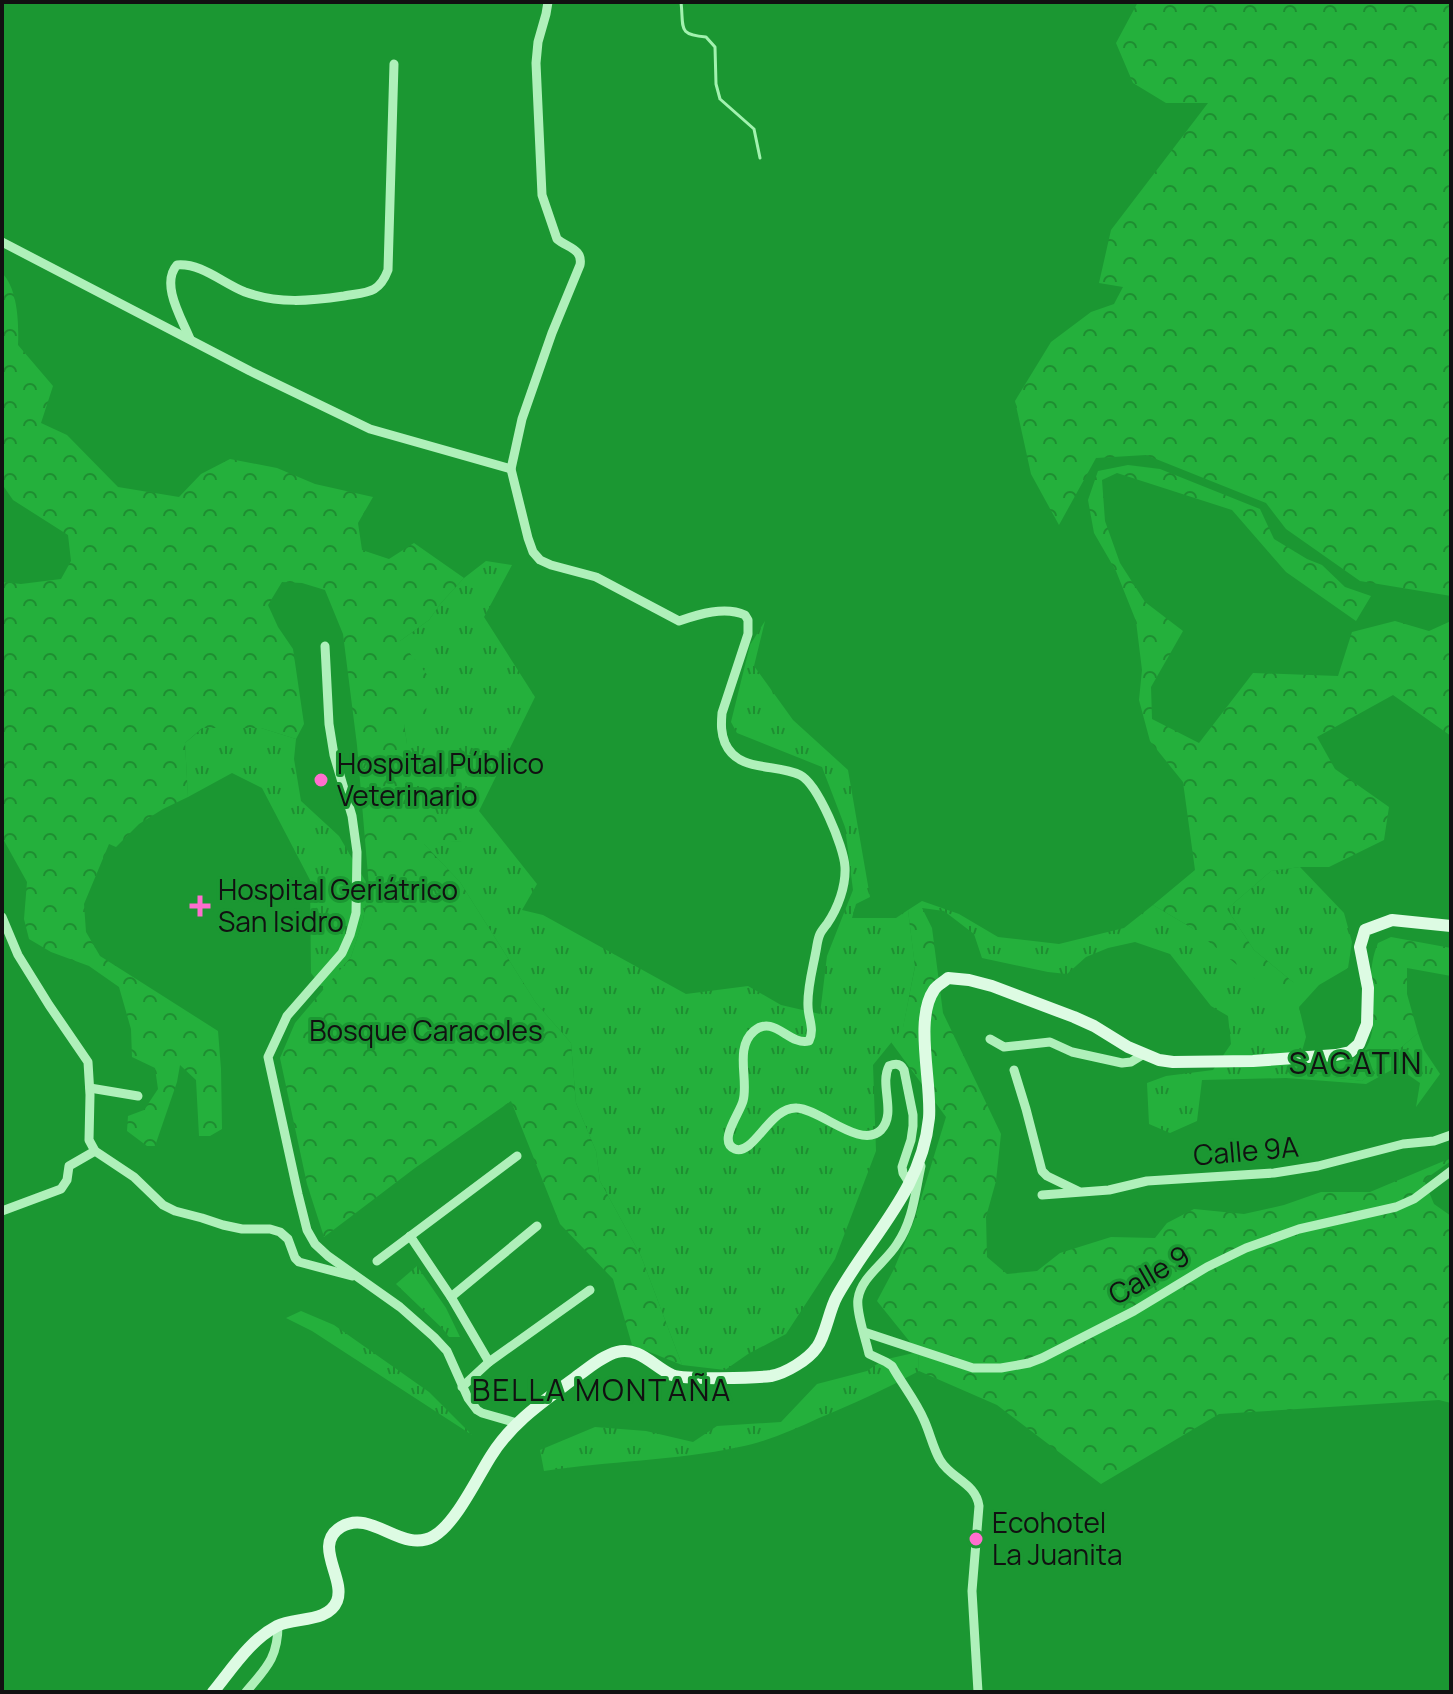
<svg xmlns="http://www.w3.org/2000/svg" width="1453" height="1694" font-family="Manrope,sans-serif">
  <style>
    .grass { fill: url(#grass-tufts) }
    .forest { fill: url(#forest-crowns) }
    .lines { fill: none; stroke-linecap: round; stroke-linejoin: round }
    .stream { stroke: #a2f2af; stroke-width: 3 }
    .street { stroke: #aff0ba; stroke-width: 9 }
    .secondary { stroke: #ddfbe3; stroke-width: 12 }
    .poi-dot { fill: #ff6ece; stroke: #1b9732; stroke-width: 3 }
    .labels { text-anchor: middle; stroke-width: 6; stroke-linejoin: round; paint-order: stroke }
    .poi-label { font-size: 28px; fill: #111; stroke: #1b9732; text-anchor: start }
    .park-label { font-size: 28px; fill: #111; stroke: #1b9732 }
    .street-label { font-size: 28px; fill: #111; stroke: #1b9732 }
    .neighbourhood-label { font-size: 30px; letter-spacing: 2px; fill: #111; stroke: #1b9732 }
  </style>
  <defs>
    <pattern id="grass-tufts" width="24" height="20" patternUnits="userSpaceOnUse" patternTransform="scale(2)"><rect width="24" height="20" fill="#24b03c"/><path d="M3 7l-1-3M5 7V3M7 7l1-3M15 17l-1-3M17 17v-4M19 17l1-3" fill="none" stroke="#1e8e31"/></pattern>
    <pattern id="forest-crowns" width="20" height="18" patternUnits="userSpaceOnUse" patternTransform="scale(2)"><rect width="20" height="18" fill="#24b03c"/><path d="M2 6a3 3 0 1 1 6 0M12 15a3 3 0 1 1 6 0" fill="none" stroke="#1e8e31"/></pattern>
  </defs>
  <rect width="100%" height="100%" fill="#1b9732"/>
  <g class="grass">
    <path d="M486,561L512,565L484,617L535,697L479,811L537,884L522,910L543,915L686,994L748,986L781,1005L820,1014L827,956L853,890L845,827L822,767L737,733L731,722L750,645L765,621L754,666L793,720L848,770L870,897L856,904L852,918H896L908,910L915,966L903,1028L873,1065L876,1151L835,1259L786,1334L748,1354L725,1370L682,1365L641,1256L600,1181L596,1151L576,1103L571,1043L536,1003L460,882L423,843L462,841L404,779L407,744L404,724L400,641L429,620L441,603L464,578Z"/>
    <path d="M203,728H261L296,739L294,759L301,801L339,836L369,887L363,920L351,957L324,990L311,973L310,880L262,788L232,773L188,797L185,743Z"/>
    <path d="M1300,867L1344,913L1352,942L1348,968L1319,985L1299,1007L1306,1037L1296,1072L1362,1081L1418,1033L1424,1050L1440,1074L1416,1107L1420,1083L1397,1067L1366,1084L1286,1078L1202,1080L1197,1121L1170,1133L1149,1124L1147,1083L1166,1076L1213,1070L1231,1044L1228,1016L1211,1006L1170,954L1135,942L1108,948L1086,957L1067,974L1048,972L982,958L974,934L944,911L922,908V901L959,914L998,937L1059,944L1124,928L1153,905L1192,928L1294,983L1254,950L1227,909L1271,871Z"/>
    <path d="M417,1266L446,1308L460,1337H449L443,1329L396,1284Z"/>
    <path d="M301,1311L334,1325L429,1392L472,1435L312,1331L286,1318Z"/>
    <path d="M918,1352L919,1371C886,1389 853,1404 819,1418C793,1430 766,1442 739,1447C674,1461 608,1461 544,1471L540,1450L595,1427L646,1431L693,1442L717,1426L781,1422L817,1384L867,1371L883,1360Z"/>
  </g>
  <g class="forest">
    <path d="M1138,2H1451V596L1360,581L1286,529L1266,503L1146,455L1096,458L1059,525L1031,474L1015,401L1051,342L1091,312L1114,304L1123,287L1099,283L1111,230L1208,103H1166L1133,83L1116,43Z"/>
    <path d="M2,273C18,289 19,324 18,345L53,386L41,423L67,435L118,487L179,497L201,474L230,459L277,468L315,484L373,497L358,523L362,550L389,559L414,543L464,578L441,603L429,620L400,641L429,677L426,714L404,724L407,744L429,774L405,780L463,841L424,844L460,882L536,1003L571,1043L576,1103L596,1151L600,1181L641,1256L682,1365L632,1345L613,1279L560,1224L511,1101L415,1168L324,1237L307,1184L280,1058L295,1023L351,957L363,920L369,887L357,745L343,634L325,590L302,583L282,582L268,605L278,627L293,649L304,724L296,739L261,728H202L185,743L188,797L163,809L139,824L116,847L109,844L84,904L86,932L100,956L218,1031L221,1069L222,1129L210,1136H199L196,1080L180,1065L177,1082L155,1146H147L127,1131L128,1116L144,1110L158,1089L155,1068L132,1057L131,1029L119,987L89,966L51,952L29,939L24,919L27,882L2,837V582L21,584L61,579L71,561L68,535L13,500L2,484Z"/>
    <path d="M1128,465L1160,469L1260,509L1274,539L1307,559L1322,565L1345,587L1371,596L1356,621L1286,572L1232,510L1117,473L1102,480L1105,521L1120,563L1145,602L1183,631L1151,687L1152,719L1199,743L1253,673L1338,676L1352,632L1395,621L1429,631L1451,621V736L1393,695L1317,737L1335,769L1389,807L1384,840L1329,867H1300L1271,871L1227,909L1254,950L1294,983L1290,1004L1242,969L1192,928L1153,905L1195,870L1183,782L1150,741L1139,700L1142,670L1136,621L1116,571L1094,533L1088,500L1098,471Z"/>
    <path d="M922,901V908L932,928L943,1013L1001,1134L996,1181L986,1217L987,1257L1007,1274L1037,1271L1060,1253L1111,1237L1155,1238L1167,1223L1194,1209L1244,1214L1284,1205L1321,1192H1370L1451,1158V1161L1424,1180L1434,1204L1451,1216V1403L1439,1400L1219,1414L1101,1484L997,1405L919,1371L918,1352L877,1301L894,1269L914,1221L946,1117L891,1042L903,1027L915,967L908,910Z"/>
    <path d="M1391,937L1451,948V976L1407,968V994L1418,1033L1362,1081L1295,1072C1297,1071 1304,1065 1306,1065C1322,1059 1346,1066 1361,1054C1380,1036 1371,1003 1371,980C1371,967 1373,955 1378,943Z"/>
  </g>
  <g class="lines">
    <path class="stream" d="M681,2C684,28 677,35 706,37L715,47L716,84L720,99L754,129L760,158"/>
    <g class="street">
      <path d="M548,2L546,14L538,42L536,63L542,195L557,239C568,248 583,249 580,265L552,333L522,419L511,469L528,538L533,552L540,560L551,565L596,577L679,621C699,614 725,606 745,615L748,620V634L722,713C721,725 721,733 725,743C738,773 776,763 800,775C818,784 844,847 845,867C846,886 838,908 827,924C820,933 819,934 817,945C814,965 807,986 808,1006C808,1018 815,1029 809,1041C789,1046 774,1014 754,1031C734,1048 749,1080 743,1101C740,1113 717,1142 735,1149C754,1156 770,1106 797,1108C820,1109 861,1150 881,1130C897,1113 879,1085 889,1066C896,1063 901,1064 904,1070L913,1115V1126L911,1140L902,1167L903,1173L910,1184"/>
      <path d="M2,242L250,371L370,429L511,469"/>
      <path d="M190,339C182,319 160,284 177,265C202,263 222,283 245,292C278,304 310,301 344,296C367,292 379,294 388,270L394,64"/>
      <path d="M325,646L329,724L334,755L352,816L357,852L356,913L350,935L342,953L287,1016L268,1057L298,1194L307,1230L315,1244L328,1256L400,1307L434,1337L447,1351L468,1398L477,1410L482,1413L517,1423"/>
      <path d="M2,917L18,955L49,1005L88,1062L90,1095L89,1140L95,1151L134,1177L163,1205L175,1211L202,1218L223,1225L242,1229H270L280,1232L288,1239L295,1258L299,1262L352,1276"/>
      <path d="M990,1039L1004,1047L1050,1042L1072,1052L1122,1063L1131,1062L1144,1054"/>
      <path d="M1014,1070L1026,1109L1042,1171L1047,1176L1078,1191"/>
      <path d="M90,1088L138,1096"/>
      <path d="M921,1166C915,1193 913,1221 897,1244C886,1262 861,1277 858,1299C856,1312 866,1340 869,1354L886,1362L892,1366C902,1384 916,1401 924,1420C930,1433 933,1448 940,1460C951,1479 976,1483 979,1506L972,1591L978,1692"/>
      <path d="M1042,1195L1109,1190L1147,1181L1274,1173L1318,1166L1403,1144L1434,1141L1451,1135"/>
      <path d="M2,1211L61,1189L67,1180L69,1166L95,1151"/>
      <path d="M410,1236L451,1297L489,1362"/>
      <path d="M377,1261L517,1156"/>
      <path d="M451,1297L537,1226"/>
      <path d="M864,1332L973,1368H1001L1029,1363L1042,1358L1134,1311L1207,1267L1246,1248L1299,1229L1396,1207L1414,1199L1451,1171"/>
      <path d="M462,1387L489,1362L590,1290"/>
      <path d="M246,1692C266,1668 278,1658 278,1625"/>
    </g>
    <path class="secondary" d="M213,1692C232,1669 250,1640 277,1626C295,1617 328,1623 337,1601C346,1578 312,1545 341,1527C372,1508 402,1555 434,1536C456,1523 477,1478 491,1456C512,1422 544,1401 576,1377C589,1368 602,1356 617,1352C639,1346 654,1367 672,1375C685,1380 755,1378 771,1376C786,1373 808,1360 817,1347C826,1335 829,1310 837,1296C871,1235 922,1190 929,1118C932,1083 914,1019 934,990C937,985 944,982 948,978L969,980L992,986L1074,1017L1094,1026L1128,1047L1159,1060L1173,1062L1253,1061L1336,1055L1350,1052L1359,1044L1367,1024L1368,988L1360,947L1365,930L1392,920L1451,926"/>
  </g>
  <g class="poi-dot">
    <circle cx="321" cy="780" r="8"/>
    <path d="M196 894h8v8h8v8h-8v8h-8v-8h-8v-8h8z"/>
    <circle cx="976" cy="1539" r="8"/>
  </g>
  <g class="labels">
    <g class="poi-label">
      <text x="337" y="774">Hospital Público<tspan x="337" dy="32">Veterinario</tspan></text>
      <text x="218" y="900">Hospital Geriátrico<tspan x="218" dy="32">San Isidro</tspan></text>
      <text x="992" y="1533">Ecohotel<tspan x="992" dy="32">La Juanita</tspan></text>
    </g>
    <g class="park-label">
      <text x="426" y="1041">Bosque Caracoles</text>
    </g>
    <g class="street-label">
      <text transform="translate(1246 1151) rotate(-5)" y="10">Calle 9A</text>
      <text transform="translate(1149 1275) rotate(-30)" y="10">Calle 9</text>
    </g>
    <g class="neighbourhood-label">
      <text x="1356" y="1074">SACATIN</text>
      <text x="602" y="1401">BELLA MONTAÑA</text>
    </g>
  </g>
  <rect width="1453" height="1694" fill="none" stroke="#111111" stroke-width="8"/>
</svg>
